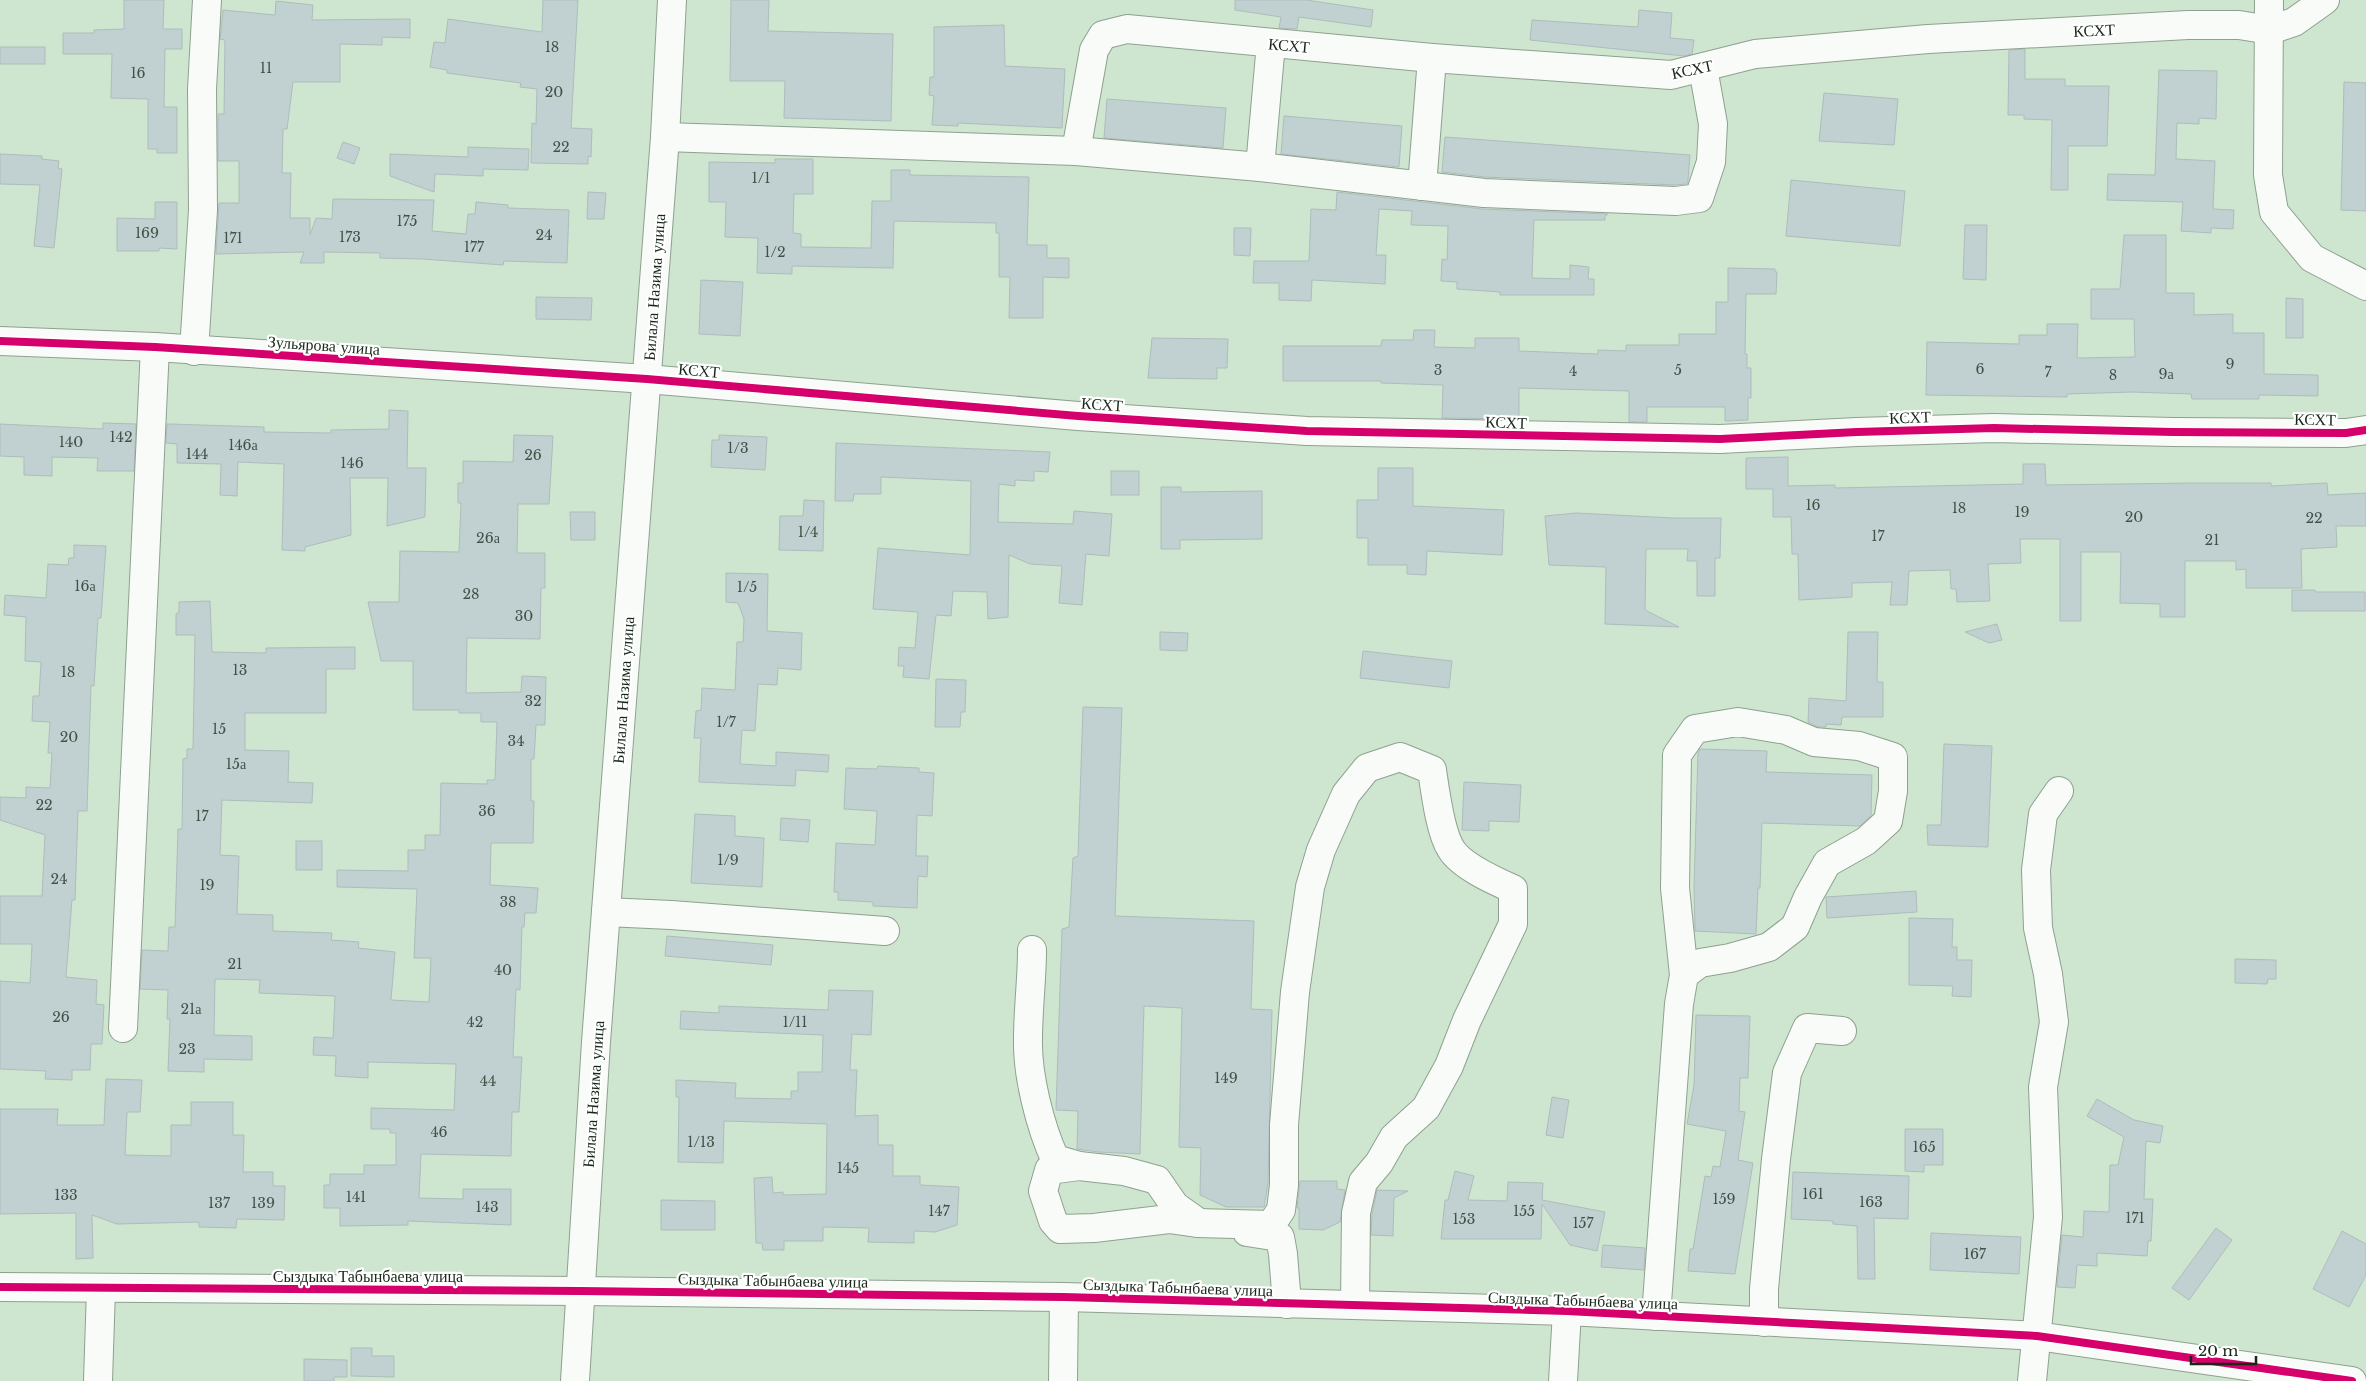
<svg xmlns="http://www.w3.org/2000/svg" width="2366" height="1381" font-family="'Libre Baskerville',serif">
  <style>
    .building { fill: #c1d1d2; stroke: #aebcbb }
    .lines { fill: none; stroke-linecap: round; stroke-linejoin: round }
    .minor-casing { stroke: #8ea18f; stroke-width: 30 }
    .minor { stroke: #f8fbf8; stroke-width: 28 }
    .cycleway-casing { stroke: #fff; stroke-width: 11 }
    .cycleway { stroke: #d6006c; stroke-width: 8 }
    .labels { text-anchor: middle; stroke-width: 4.5; stroke-linejoin: round; paint-order: stroke }
    .number-label { font-size: 14px; fill: #425247 }
    .street-label { font-size: 16px; fill: #172819; stroke: #fff }
  </style>
  <rect width="100%" height="100%" fill="#cee6cf"/>
  <g class="building">
    <path d="M124,0H164L163,29H182V49H165L164,107H177V153H157V149H148V99L111,98L112,54H63V33H94V30L124,29Z"/>
    <path d="M543,0H578L571,128L592,129L591,157L588,156V164L531,163L532,123L536,124L537,89L520,87L521,83L447,73V70L430,67L434,42L445,43L448,19L542,32Z"/>
    <path d="M731,0H769L768,31L893,34L891,121L784,118L785,81H730Z"/>
    <path d="M1235,0H1306L1373,10L1371,27L1299,17L1297,29L1279,28L1281,17L1235,10Z"/>
    <path d="M276,1L313,5L312,20L410,19V38L382,37V45L340,44V82H293L287,129H283L282,173H291L290,218H310V235L316,218L332,219L333,199L434,200L432,231L466,234L468,214H475L476,202L508,205V208L569,210L567,263L504,261L503,265L423,259L380,258V253L324,252V263H300L304,252L216,254L219,203H239V161H218V114H224L225,40L220,39L223,10L275,15Z"/>
    <path d="M1639,10L1672,13L1670,38L1694,40L1692,54L1684,56L1530,40L1532,20L1638,27Z"/>
    <path d="M1004,25L1005,66L1065,69L1062,128L958,123V126L932,125L934,96L929,95L930,77H934V27Z"/>
    <rect x="0" y="47" width="45" height="17"/>
    <path d="M2025,49V79H2065V86H2109L2107,146H2068V190H2051L2052,120L2024,119V115H2008L2009,50Z"/>
    <path d="M2159,70L2217,71L2216,119L2199,118V124L2177,123L2176,159L2215,161L2213,209L2234,210L2233,229L2211,228V233L2181,231L2183,202L2107,200L2108,174L2155,175Z"/>
    <path d="M2344,82L2366,83V211L2341,210Z"/>
    <path d="M1824,93L1898,99L1894,145L1819,141Z"/>
    <path d="M1107,99L1226,108L1223,148L1104,138Z"/>
    <path d="M1284,116L1402,126L1399,167L1281,154Z"/>
    <path d="M1445,137L1690,155L1688,180L1687,184L1675,185L1485,177L1442,172Z"/>
    <path d="M343,142L360,148L354,164L337,158Z"/>
    <path d="M468,147L529,149L528,170L483,169V176L435,174L434,192L390,176V154L468,157Z"/>
    <path d="M0,154L42,156V159L59,161L58,168L62,169L54,248L34,246L40,185L0,184Z"/>
    <path d="M775,159H813V194H794L793,233L801,234V247L871,248L872,201H891V170H910V175L1029,177L1027,245H1047V258H1069V278L1043,277V318H1009L1010,277H999V233H996V223L894,221L893,268L792,266V274L757,273L758,238L725,237L726,202H709V162L775,163Z"/>
    <path d="M1791,180L1905,191L1900,246L1786,236Z"/>
    <path d="M588,192L606,193L604,219H587Z"/>
    <path d="M1337,192L1482,209L1608,214L1605,216V220H1534L1532,278L1570,279V265L1589,267L1588,279H1594V295H1500V292L1457,289V282L1441,281L1442,259L1447,260L1448,226L1411,225L1412,211L1379,209L1376,255H1386L1385,284L1312,280L1311,301L1279,300V283H1253L1254,261H1309L1311,209L1336,210Z"/>
    <path d="M155,202H177V249L159,248V251H117V218L155,219Z"/>
    <path d="M1965,225H1987L1986,280L1963,279Z"/>
    <path d="M1234,228H1251L1250,256L1234,255Z"/>
    <path d="M2124,235H2166V293H2194V315L2233,314V333H2264V374L2318,375V396L2259,395V399H2192L2191,394L2133,392L2067,394V397L1926,395L1927,342L2019,344V335H2047V324H2078L2077,358L2135,357L2134,319H2091V289H2120Z"/>
    <path d="M1728,268L1775,269V272H1777L1776,294H1746L1745,354H1747V368H1751V398H1748V420L1725,421V407H1647V422H1629V391L1519,388V419L1442,418L1443,385L1381,383V381H1283V346H1381L1382,340H1413L1414,330H1435L1434,347L1475,348V338H1519V351L1598,354V350L1626,351V345H1679V334H1716V302H1728Z"/>
    <path d="M701,280L743,282L740,336L699,334Z"/>
    <path d="M536,297L592,298L591,320L536,319Z"/>
    <path d="M2286,298L2303,299V338H2286Z"/>
    <path d="M1152,338L1228,339L1227,368H1217V379L1148,378Z"/>
    <path d="M389,410L408,411L407,468H426L425,517L387,526L388,478H350L351,535L305,547V551L282,550L284,464L238,462L237,496L220,495L221,464L177,463V444L166,443L167,424H170L264,427V432L331,433V430L389,429Z"/>
    <path d="M103,423L136,424L134,471H97L98,458L52,457V476L24,475V457L0,456V424L103,429Z"/>
    <path d="M514,435L553,436L549,504H518L517,553H545V588H541L540,639L467,638L466,693L521,692L522,676L546,677L545,725H536L534,759H531V801H534L533,843H491L490,885L538,888L536,913H525L524,927H522L520,990L516,989L513,1057H522L519,1112H512L511,1156L421,1154L419,1198L463,1199V1189H511V1225L408,1221V1225L340,1226V1208H324V1185H330V1174H364V1165H396V1133H390V1129H371V1108L454,1110L456,1064L368,1062V1078L335,1076L336,1056L313,1055L314,1037L333,1038L335,996L259,993L260,980L215,979L214,1035L252,1036V1060L204,1059V1072L168,1071L170,1019H167L168,990L140,989L142,950L168,951L169,927H175L178,829H182L183,759L187,758V749H193L195,635H176V614L179,612V602L210,601L212,652L266,653V648L355,647V669H326V713H245V750L289,751L288,782L313,783L312,803L222,800L220,855L239,856L237,914L273,915V931L332,933L331,940L359,942L358,948L395,952L391,1000L429,1002L431,958H414L417,889L337,887V870L408,871V850H425V835H440L441,783L487,784V780H495L497,722H481V713H459V710H413V661H381L368,602H399L400,551L459,552L461,503H458V483H463V461L513,462Z"/>
    <path d="M719,435L767,437L765,470L711,467L712,440H719Z"/>
    <path d="M836,443L1050,452L1048,472L1034,471V481L1015,480V486L999,484L998,522L1073,524L1074,511L1112,514L1109,556L1086,554L1082,605L1059,603L1062,566L1030,564L1009,555L1008,617L988,619L987,592L953,591L951,616L936,615L929,679L903,677L904,666H898L899,647L915,648L918,612L873,609L878,548L970,555L971,481L881,477V494H854L853,501H835Z"/>
    <path d="M1788,457V486L1835,485V488L2023,484V464H2045L2046,485L2192,483H2271V486L2327,483L2328,495L2366,493V526H2336L2337,547L2301,549L2302,588H2246V569L2236,570V561H2185V617H2160V604L2120,603L2121,552H2081V621H2060V539H2020L2021,563L1988,564L1990,601L1957,602L1956,589H1951L1950,570L1909,571L1907,605H1890L1892,582L1852,583V597L1799,600L1798,554H1792L1791,517H1773V489H1746V458Z"/>
    <path d="M1378,468H1413V506L1504,510L1502,555L1427,551L1426,575L1407,574V565H1368V538H1357V500H1378Z"/>
    <rect x="1111" y="471" width="28" height="24"/>
    <path d="M1161,487H1181V492L1262,491V539L1180,540V549H1161Z"/>
    <path d="M804,500L824,501L823,551L779,550L780,516H803Z"/>
    <path d="M570,512H595V540H571Z"/>
    <path d="M1576,513L1674,518H1721L1720,558H1715V596H1697V561H1687L1688,549H1646L1645,610L1679,627L1605,624L1606,567L1549,565L1545,516Z"/>
    <path d="M74,545L106,546L101,618H98L94,686L91,685L87,811H78L75,900H72L66,977L97,980L96,1004L104,1005L102,1044H91L90,1070H72V1080L45,1079L46,1071L0,1069V981L30,983L32,944H0V896H42L45,835L0,820V797L26,798V787L50,788L52,753H48L50,722L32,721L33,696H39L41,662L25,661L26,617L4,615L5,595L46,598L48,564L68,565L69,558H74Z"/>
    <path d="M726,573L768,574L767,631L802,633L801,670L778,668L777,685L758,684L755,731L742,730L740,764L776,766V752L829,755L828,772L796,770L795,786L699,782L701,738H694L696,711L701,710L702,688L735,690L737,642H743L744,619L738,603L726,602Z"/>
    <path d="M2292,590H2315V592H2365V611H2292Z"/>
    <path d="M1997,624L2002,640L1989,643L1965,632Z"/>
    <path d="M1160,632L1188,633L1187,651L1160,650Z"/>
    <path d="M1848,632H1878L1877,682H1883V717H1842L1841,725L1826,724V727H1818L1808,722L1809,698L1846,701Z"/>
    <path d="M1363,651L1452,661L1449,688L1360,678Z"/>
    <path d="M936,679L966,680L965,712H961L960,727H935Z"/>
    <path d="M1083,707L1122,708L1115,916L1254,921L1251,1009L1272,1010L1268,1184L1264,1207H1226L1200,1195L1201,1148L1179,1147L1182,1008L1144,1006L1140,1154L1098,1152L1077,1149L1078,1111L1056,1110L1062,929L1069,927L1073,858L1078,856Z"/>
    <path d="M1944,744L1992,746L1988,847L1928,845L1927,825H1941Z"/>
    <path d="M1700,749L1767,751L1766,772L1872,775L1871,816L1860,826L1762,823L1760,888H1758L1756,934L1695,931L1694,886L1698,753Z"/>
    <path d="M878,766L919,768V772L934,773L932,816L917,815L916,856H928L927,877L918,876L917,908L873,906V902L838,900V892H834L836,843L875,845L877,811L844,809L846,768L877,769Z"/>
    <path d="M1464,782L1521,785L1519,822L1489,821V831L1462,830Z"/>
    <path d="M695,814L735,816V836L764,838L762,887L691,883Z"/>
    <path d="M781,818L810,820L808,842L780,840Z"/>
    <rect x="296" y="841" width="26" height="29"/>
    <path d="M1916,891L1917,912L1827,918L1826,897Z"/>
    <path d="M1909,918L1953,919L1952,947H1957V960H1972L1971,997L1952,996L1953,986L1909,985Z"/>
    <path d="M667,936L773,945L771,965L665,956Z"/>
    <path d="M2235,959L2276,960V979H2268L2267,984L2235,983Z"/>
    <path d="M829,990L873,991L871,1035L852,1034L850,1070H857L855,1116L878,1115V1145H893V1176H920V1185L959,1187L957,1225L935,1232L914,1231V1243L868,1242L869,1228L823,1227V1241H784V1250H763L762,1243H756L754,1178L772,1177L773,1193L783,1192V1195L826,1194L827,1124L724,1121L723,1163L678,1162L679,1097H676V1080L736,1083L735,1098L791,1099V1091H798V1072H822L823,1035L680,1029L681,1011L719,1013V1006L828,1010Z"/>
    <path d="M1696,1015L1750,1016L1748,1078H1740L1739,1111L1745,1112L1738,1160L1753,1163L1735,1274L1688,1271L1690,1249H1693L1705,1176L1711,1177L1713,1166L1720,1167L1726,1131L1687,1124L1694,1085Z"/>
    <path d="M106,1079L142,1080L140,1112H127L125,1155L171,1156V1125H191V1102H233V1135H244L243,1172H273V1186H285L284,1220L237,1219L236,1228L199,1227V1222L117,1224L92,1215L93,1258L76,1259V1213L0,1214V1109H58L57,1125H104Z"/>
    <path d="M1552,1097L1569,1100L1563,1138L1546,1135Z"/>
    <path d="M2097,1099L2134,1120L2163,1126L2160,1143L2146,1141L2144,1199H2153L2151,1241H2148L2147,1256L2097,1253V1266L2077,1265L2075,1288L2057,1287L2062,1235L2083,1237L2084,1211L2109,1212L2110,1165H2118L2124,1137L2087,1116Z"/>
    <path d="M1905,1129H1943V1165H1924V1172L1905,1171Z"/>
    <path d="M1455,1171L1474,1176L1468,1200L1507,1201L1508,1182L1543,1183L1542,1200L1605,1212L1597,1251L1570,1245L1542,1204L1541,1239H1441L1445,1200H1448Z"/>
    <path d="M1793,1172L1909,1176L1908,1219L1874,1218L1875,1279H1858L1857,1226L1833,1224V1221L1791,1219Z"/>
    <path d="M1300,1181H1337V1189L1345,1190L1340,1222L1323,1230L1299,1229V1208H1297Z"/>
    <path d="M1377,1190L1408,1191L1394,1198L1393,1236L1371,1235L1372,1215Z"/>
    <path d="M661,1200L715,1201V1230H661Z"/>
    <path d="M2216,1228L2232,1240L2189,1300L2172,1288Z"/>
    <path d="M2342,1231L2366,1244V1275L2349,1307L2313,1289Z"/>
    <path d="M1931,1233L2021,1237L2019,1274L1930,1270Z"/>
    <path d="M1603,1245L1645,1248L1644,1270L1601,1267Z"/>
    <path d="M351,1348H372V1356H394V1377L351,1376Z"/>
    <path d="M304,1359L347,1360V1377H334V1381H304Z"/>
  </g>
  <g class="lines">
    <g class="minor-casing">
      <g id="minor">
        <path d="M2269,0L2268,175L2274,212L2312,258L2366,286"/>
        <path d="M665,137L1076,151L1260,167L1484,193L1676,201L1699,198L1711,162L1713,124L1703,68"/>
        <path d="M1076,151L1094,50L1103,35L1127,29L1432,58L1671,75L1755,54L1928,39L2188,25H2239L2270,30L2294,22L2325,0"/>
        <path d="M1260,167L1271,43"/>
        <path d="M1422,186L1432,58"/>
        <path d="M0,341L155,347L647,379L1078,416L1307,431L1720,439L1857,432L1994,428L2173,432L2346,433L2366,430"/>
        <path d="M194,351L203,210L202,89L207,0"/>
        <path d="M606,912L671,915L885,931"/>
        <path d="M1032,950C1032,979 1028,1009 1028,1039C1027,1075 1040,1126 1055,1159L1079,1166L1124,1171L1157,1180L1175,1206L1199,1223"/>
        <path d="M123,1028L155,347"/>
        <path d="M1079,1166L1049,1170L1043,1191L1053,1221L1060,1229L1094,1228L1169,1219L1197,1223L1271,1225L1281,1210L1284,1185V1125L1295,992L1310,887L1321,850L1346,794L1367,768L1400,757L1432,770C1435,790 1440,832 1451,849C1461,866 1495,881 1513,889V924L1467,1020L1449,1066L1426,1108L1394,1137L1379,1163L1363,1182L1356,1213L1355,1305"/>
        <path d="M1247,1232L1280,1237L1283,1254L1287,1304"/>
        <path d="M0,1287L580,1291L1064,1297L1567,1311L2037,1336L2352,1381"/>
        <path d="M1656,1316L1679,1004L1684,975L1675,888L1677,755L1695,729L1738,722L1786,730L1814,742L1859,746L1893,757V791L1888,821L1866,841L1827,863L1808,897L1795,927L1769,947L1730,958L1700,963L1684,975"/>
        <path d="M1764,1322V1289L1776,1159L1787,1073L1807,1028L1842,1031"/>
        <path d="M98,1381L101,1289"/>
        <path d="M575,1381L596,1042L665,137L672,0"/>
        <path d="M1063,1381L1064,1297"/>
        <path d="M1563,1381L1567,1311"/>
        <path d="M2032,1381L2048,1217L2043,1087L2054,1022L2048,974L2038,928L2036,870L2043,814L2059,791"/>
      </g>
    </g>
    <use href="#minor" class="minor"/>
    <g class="cycleway-casing">
      <g id="cycleway">
        <path d="M0,341L155,347L647,379L1078,416L1307,431L1720,439L1857,432L1994,428L2173,432L2346,433L2366,430"/>
        <path d="M0,1287L580,1291L1064,1297L1567,1311L2037,1336L2352,1381"/>
      </g>
    </g>
    <use href="#cycleway" class="cycleway"/>
  </g>
  <g class="labels">
    <g class="number-label">
      <text x="552" y="52">18</text>
      <text x="266" y="73">11</text>
      <text x="138" y="78">16</text>
      <text x="554" y="97">20</text>
      <text x="561" y="152">22</text>
      <text x="761" y="183">1/1</text>
      <text x="407" y="226">175</text>
      <text x="147" y="238">169</text>
      <text x="544" y="240">24</text>
      <text x="350" y="242">173</text>
      <text x="233" y="243">171</text>
      <text x="474" y="252">177</text>
      <text x="775" y="257">1/2</text>
      <text x="2230" y="369">9</text>
      <text x="1980" y="374">6</text>
      <text x="1438" y="375">3</text>
      <text x="1678" y="375">5</text>
      <text x="1573" y="376">4</text>
      <text x="2048" y="377">7</text>
      <text x="2166" y="379">9а</text>
      <text x="2113" y="380">8</text>
      <text x="121" y="442">142</text>
      <text x="71" y="447">140</text>
      <text x="243" y="450">146а</text>
      <text x="738" y="453">1/3</text>
      <text x="197" y="459">144</text>
      <text x="533" y="460">26</text>
      <text x="352" y="468">146</text>
      <text x="1813" y="510">16</text>
      <text x="1959" y="513">18</text>
      <text x="2022" y="517">19</text>
      <text x="2134" y="522">20</text>
      <text x="2314" y="523">22</text>
      <text x="808" y="537">1/4</text>
      <text x="1878" y="541">17</text>
      <text x="488" y="543">26а</text>
      <text x="2212" y="545">21</text>
      <text x="85" y="591">16а</text>
      <text x="747" y="592">1/5</text>
      <text x="471" y="599">28</text>
      <text x="524" y="621">30</text>
      <text x="240" y="675">13</text>
      <text x="68" y="677">18</text>
      <text x="533" y="706">32</text>
      <text x="726" y="727">1/7</text>
      <text x="219" y="734">15</text>
      <text x="69" y="742">20</text>
      <text x="516" y="746">34</text>
      <text x="236" y="769">15а</text>
      <text x="44" y="810">22</text>
      <text x="487" y="816">36</text>
      <text x="202" y="821">17</text>
      <text x="728" y="865">1/9</text>
      <text x="59" y="884">24</text>
      <text x="207" y="890">19</text>
      <text x="508" y="907">38</text>
      <text x="235" y="969">21</text>
      <text x="503" y="975">40</text>
      <text x="191" y="1014">21а</text>
      <text x="61" y="1022">26</text>
      <text x="475" y="1027">42</text>
      <text x="795" y="1027">1/11</text>
      <text x="187" y="1054">23</text>
      <text x="1226" y="1083">149</text>
      <text x="488" y="1086">44</text>
      <text x="439" y="1137">46</text>
      <text x="701" y="1147">1/13</text>
      <text x="1924" y="1152">165</text>
      <text x="848" y="1173">145</text>
      <text x="1813" y="1199">161</text>
      <text x="66" y="1200">133</text>
      <text x="356" y="1202">141</text>
      <text x="1724" y="1204">159</text>
      <text x="1871" y="1207">163</text>
      <text x="219" y="1208">137</text>
      <text x="263" y="1208">139</text>
      <text x="487" y="1212">143</text>
      <text x="939" y="1216">147</text>
      <text x="1524" y="1216">155</text>
      <text x="2135" y="1223">171</text>
      <text x="1464" y="1224">153</text>
      <text x="1583" y="1228">157</text>
      <text x="1975" y="1259">167</text>
    </g>
    <g class="street-label">
      <text transform="translate(2094 30) rotate(-3)" y="6">КСХТ</text>
      <text transform="translate(1289 45) rotate(5)" y="6">КСХТ</text>
      <text transform="translate(1692 69) rotate(-12)" y="6">КСХТ</text>
      <text transform="translate(654 287) rotate(-86)" y="6">Билала Назима улица</text>
      <text transform="translate(324 345) rotate(4)" y="6">Зульярова улица</text>
      <text transform="translate(699 370) rotate(5)" y="6">КСХТ</text>
      <text transform="translate(1102 404) rotate(4)" y="6">КСХТ</text>
      <text transform="translate(1910 417) rotate(-2)" y="6">КСХТ</text>
      <text transform="translate(2315 419) rotate(1)" y="6">КСХТ</text>
      <text transform="translate(1506 422) rotate(2)" y="6">КСХТ</text>
      <text transform="translate(623 690) rotate(-86)" y="6">Билала Назима улица</text>
      <text transform="translate(593 1094) rotate(-86)" y="6">Билала Назима улица</text>
      <text x="368" y="1282">Сыздыка Табынбаева улица</text>
      <text transform="translate(773 1280) rotate(1)" y="6">Сыздыка Табынбаева улица</text>
      <text transform="translate(1178 1287) rotate(2)" y="6">Сыздыка Табынбаева улица</text>
      <text transform="translate(1583 1300) rotate(2)" y="6">Сыздыка Табынбаева улица</text>
    </g>
  </g>
  <path d="M2191 1356v8h65v-8" fill="none" stroke="#172819" stroke-width="2.5"/>
  <text x="2198" y="1356" font-size="15" fill="#172819" stroke="#ffffff" stroke-width="4" paint-order="stroke">20 m</text>
</svg>
